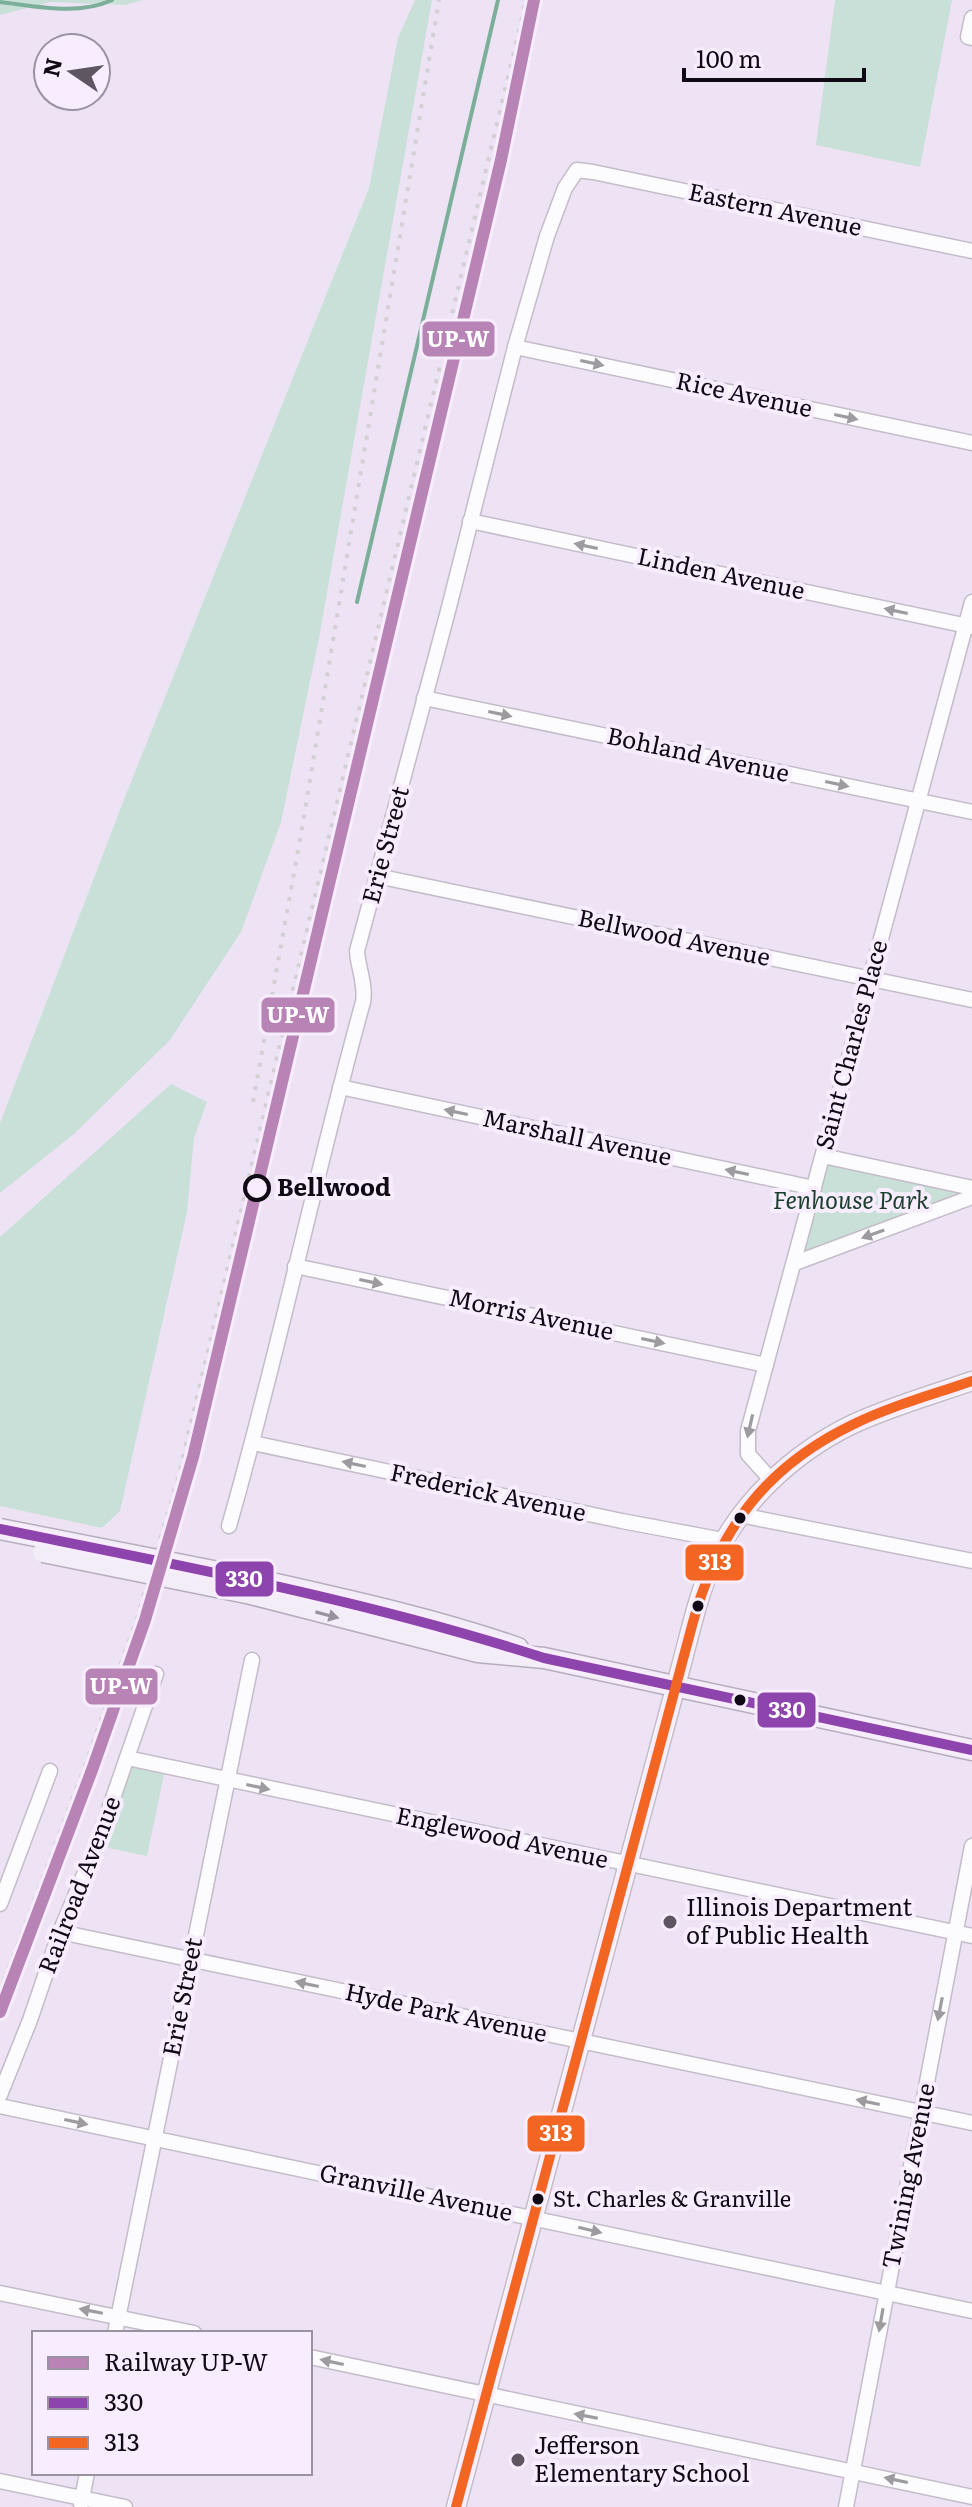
<svg xmlns="http://www.w3.org/2000/svg" width="972" height="2507" font-family="Literata,serif">
  <style>
    .green { fill: #c9e0d8 }
    .lines { fill: none; stroke-linecap: round; stroke-linejoin: round }
    .stream { stroke: #7baf9a; stroke-width: 4 }
    .street-casing { stroke: #c4bcc9; stroke-width: 17 }
    .secondary-casing { stroke: #c4bcc9; stroke-width: 21 }
    .primary-casing { stroke: #b8adbf; stroke-width: 23 }
    .street { stroke: #fcfbfd; stroke-width: 14 }
    .secondary { stroke: #fcfbfd; stroke-width: 18 }
    .primary { stroke: #f2edf6; stroke-width: 20 }
    .rail { stroke: #d3d0d5; stroke-width: 4; stroke-dasharray: 4 8; stroke-linecap: butt }
    .primary-bridge-casing { stroke: #b8adbf; stroke-width: 23; stroke-linecap: butt }
    .primary-bridge { stroke: #f2edf6; stroke-width: 20 }
    .bus-1-casing { stroke: #f8edff; stroke-width: 16 }
    .bus-2-casing { stroke: #f8edff; stroke-width: 16 }
    .bus-1 { stroke: #8e44ad; stroke-width: 10 }
    .bus-2 { stroke: #f26522; stroke-width: 10 }
    .rail-1-casing { stroke: #f8edff; stroke-width: 18 }
    .rail-1 { stroke: #b784b5; stroke-width: 12 }
    .oneway { fill: #9e9ba0 }
    .oneway2 { fill: #98929c }
    .stop-dot { fill: #f8edff; stroke: #100a14; stroke-width: 4 }
    .bus-dot { fill: #100a14; stroke: #f8edff; stroke-width: 3 }
    .poi-dot { fill: #5e5662; stroke: #f8edff; stroke-width: 3 }
    .labels { text-anchor: middle; stroke-width: 8; stroke-linejoin: round; paint-order: stroke }
    .bus-label { font-size: 22px; fill: #100a14; stroke: #f8edff; text-anchor: start }
    .street-label { font-size: 24px; fill: #100a14; stroke: #f8edff }
    .stop-label { font-size: 24px; font-weight: bold; fill: #100a14; stroke: #f8edff; text-anchor: start }
    .park-label { font-size: 24px; font-style: italic; fill: #1b3e2d; stroke: #f8edff }
    .poi-label { font-size: 24px; fill: #100a14; stroke: #f8edff; text-anchor: start }
    .line-badge { stroke: #f8edff; stroke-width: 3 }
    .badge-label { font-size: 22px; text-anchor: middle; font-weight: bold; fill: #fff }
  </style>
  <rect width="100%" height="100%" fill="#eee3f4"/>
  <g class="green">
    <path d="M0,0H143L125,5L50,2L0,15Z"/>
    <path d="M415,0H432L319,638L281,822L241,932L170,1040L74,1134L0,1193V1123L125,797L369,188L398,38Z"/>
    <path d="M835,0H952L920,167L816,145Z"/>
    <path d="M171,1084L207,1102L194,1138L187,1212L120,1511L102,1528L0,1506V1237Z"/>
    <path d="M827,1157L972,1190L798,1258Z"/>
    <path d="M129,1757L166,1765L147,1856L98,1846Z"/>
  </g>
  <g class="lines">
    <g class="stream">
      <path d="M0,2C36,6 78,16 112,0"/>
      <path d="M357,602L498,0"/>
    </g>
    <g class="street-casing">
      <g id="street">
        <path d="M972,18L968,37L972,38"/>
        <path d="M515,347L972,443"/>
        <path d="M470,521L972,627"/>
        <path d="M424,698L972,812"/>
        <path d="M377,876L972,1000"/>
        <path d="M340,1087L814,1188"/>
        <path d="M823,1156L972,1188"/>
        <path d="M795,1263L972,1197"/>
        <path d="M295,1266L766,1365"/>
        <path d="M253,1443L622,1521L723,1540"/>
        <path d="M772,1481L748,1454V1431L972,602"/>
        <path d="M740,1515L972,1561"/>
        <path d="M229,1526C279,1352 315,1175 363,1002C366,984 358,968 357,951L448,611L515,347L547,236L565,188L577,170L593,172L972,251"/>
        <path d="M127,1758L972,1936"/>
        <path d="M0,1904L50,1771"/>
        <path d="M60,1932L972,2123"/>
        <path d="M0,2095L30,2020L60,1932L97,1844L156,1674"/>
        <path d="M0,2106L972,2311"/>
        <path d="M0,2293L194,2333"/>
        <path d="M115,2333L252,1660"/>
        <path d="M310,2357L972,2497"/>
        <path d="M0,2481L125,2507"/>
        <path d="M81,2504L87,2473"/>
        <path d="M846,2507L972,1846"/>
      </g>
    </g>
    <g class="secondary-casing">
      <path id="secondary" d="M456,2507L676,1685C687,1646 697,1597 713,1561C741,1502 792,1454 851,1425C889,1407 932,1395 972,1381"/>
    </g>
    <g class="primary-casing">
      <g id="primary">
        <path d="M254,1579C342,1599 432,1618 518,1648"/>
        <path d="M251,1594L478,1652L544,1658L972,1750"/>
      </g>
    </g>
    <use href="#street" class="street"/>
    <use href="#secondary" class="secondary"/>
    <use href="#primary" class="primary"/>
    <g class="rail">
      <path d="M253,1102L302,828L439,0"/>
      <path d="M0,1991L84,1768L137,1618L178,1478L526,0"/>
    </g>
    <g class="primary-bridge-casing">
      <g id="primary-bridge">
        <path d="M0,1529L254,1579"/>
        <path d="M43,1552L251,1594"/>
      </g>
    </g>
    <use href="#primary-bridge" class="primary-bridge"/>
    <g class="bus-1-casing">
      <path id="bus-1" d="M0,1529C183,1566 366,1600 544,1658L972,1750"/>
    </g>
    <g class="bus-2-casing">
      <path id="bus-2" d="M456,2507L693,1622C718,1531 765,1467 852,1425C890,1406 932,1395 972,1381"/>
    </g>
    <use href="#bus-1" class="bus-1"/>
    <use href="#bus-2" class="bus-2"/>
    <g class="rail-1-casing">
      <path id="rail-1" d="M0,2012L92,1770L145,1620L193,1457L501,160L534,0"/>
    </g>
    <use href="#rail-1" class="rail-1"/>
  </g>
  <defs><path id="oneway-solid" d="M-6-.8H1V-3.2L6.5 0L1 3.2V.8H-6Z" transform="scale(2)"/></defs>
  <g class="oneway">
    <use href="#oneway-solid" transform="translate(592 363) rotate(12)"/>
    <use href="#oneway-solid" transform="translate(846 417) rotate(12)"/>
    <use href="#oneway-solid" transform="translate(586 546) rotate(-168)"/>
    <use href="#oneway-solid" transform="translate(896 611) rotate(-168)"/>
    <use href="#oneway-solid" transform="translate(500 714) rotate(12)"/>
    <use href="#oneway-solid" transform="translate(837 784) rotate(12)"/>
    <use href="#oneway-solid" transform="translate(456 1112) rotate(-168)"/>
    <use href="#oneway-solid" transform="translate(737 1172) rotate(-168)"/>
    <use href="#oneway-solid" transform="translate(873 1234) rotate(160)"/>
    <use href="#oneway-solid" transform="translate(371 1282) rotate(12)"/>
    <use href="#oneway-solid" transform="translate(653 1341) rotate(12)"/>
    <use href="#oneway-solid" transform="translate(750 1426) rotate(103)"/>
    <use href="#oneway-solid" transform="translate(354 1464) rotate(-168)"/>
    <use href="#oneway-solid" transform="translate(258 1787) rotate(12)"/>
    <use href="#oneway-solid" transform="translate(307 1984) rotate(-168)"/>
    <use href="#oneway-solid" transform="translate(940 2009) rotate(101)"/>
    <use href="#oneway-solid" transform="translate(868 2102) rotate(-168)"/>
    <use href="#oneway-solid" transform="translate(76 2122) rotate(12)"/>
    <use href="#oneway-solid" transform="translate(590 2230) rotate(13)"/>
    <use href="#oneway-solid" transform="translate(91 2311) rotate(-169)"/>
    <use href="#oneway-solid" transform="translate(881 2320) rotate(100)"/>
    <use href="#oneway-solid" transform="translate(332 2362) rotate(-168)"/>
    <use href="#oneway-solid" transform="translate(586 2416) rotate(-169)"/>
    <use href="#oneway-solid" transform="translate(896 2480) rotate(-168)"/>
  </g>
  <use class="oneway2" href="#oneway-solid" transform="translate(327 1615) rotate(15)"/>
  <circle class="stop-dot" cx="257" cy="1188" r="12"/>
  <g class="bus-dot">
    <circle cx="740" cy="1518" r="7"/>
    <circle cx="698" cy="1606" r="7"/>
    <circle cx="740" cy="1700" r="7"/>
    <circle cx="538" cy="2199" r="7"/>
  </g>
  <g class="poi-dot">
    <circle cx="670" cy="1922" r="8"/>
    <circle cx="518" cy="2460" r="8"/>
  </g>
  <g class="labels">
    <g class="bus-label">
      <text x="553" y="2207">St. Charles &amp; Granville</text>
    </g>
    <g class="street-label">
      <text transform="translate(775 210) rotate(12)" y="8">Eastern Avenue</text>
      <text transform="translate(744 395) rotate(12)" y="8">Rice Avenue</text>
      <text transform="translate(721 574) rotate(12)" y="8">Linden Avenue</text>
      <text transform="translate(698 755) rotate(12)" y="8">Bohland Avenue</text>
      <text transform="translate(386 845) rotate(-75)" y="8">Erie Street</text>
      <text transform="translate(674 938) rotate(12)" y="8">Bellwood Avenue</text>
      <text transform="translate(852 1045) rotate(-75)" y="8">Saint Charles Place</text>
      <text transform="translate(577 1138) rotate(12)" y="8">Marshall Avenue</text>
      <text transform="translate(531 1315) rotate(12)" y="8">Morris Avenue</text>
      <text transform="translate(488 1493) rotate(12)" y="8">Frederick Avenue</text>
      <text transform="translate(502 1838) rotate(12)" y="8">Englewood Avenue</text>
      <text transform="translate(80 1885) rotate(-69)" y="8">Railroad Avenue</text>
      <text transform="translate(183 1997) rotate(-79)" y="8">Erie Street</text>
      <text transform="translate(446 2013) rotate(12)" y="8">Hyde Park Avenue</text>
      <text transform="translate(909 2176) rotate(-79)" y="8">Twining Avenue</text>
      <text transform="translate(416 2193) rotate(12)" y="8">Granville Avenue</text>
    </g>
    <g class="stop-label">
      <text x="277" y="1196">Bellwood</text>
    </g>
    <g class="park-label">
      <text x="851" y="1209">Fenhouse Park</text>
    </g>
    <g class="poi-label">
      <text x="686" y="1916">Illinois Department<tspan x="686" dy="28">of Public Health</tspan></text>
      <text x="534" y="2454">Jefferson<tspan x="534" dy="28">Elementary School</tspan></text>
    </g>
  </g>
  <g class="line-badge">
    <rect x="421" y="320" width="75" height="38" rx="8" fill="#b784b5"/>
    <rect x="260" y="996" width="76" height="38" rx="8" fill="#b784b5"/>
    <rect x="684" y="1543" width="61" height="39" rx="8" fill="#f26522"/>
    <rect x="214" y="1560" width="61" height="38" rx="8" fill="#8e44ad"/>
    <rect x="84" y="1667" width="75" height="39" rx="8" fill="#b784b5"/>
    <rect x="756" y="1691" width="61" height="38" rx="8" fill="#8e44ad"/>
    <rect x="526" y="2114" width="60" height="39" rx="8" fill="#f26522"/>
  </g>
  <g class="badge-label">
    <text x="458" y="347">UP-W</text>
    <text x="298" y="1023">UP-W</text>
    <text x="715" y="1570">313</text>
    <text x="244" y="1587">330</text>
    <text x="121" y="1694">UP-W</text>
    <text x="787" y="1718">330</text>
    <text x="556" y="2141">313</text>
  </g>
  <rect x="32" y="2331" width="280" height="144" fill="#f8edff" stroke="#9b92a1" stroke-width="2"/>
  <rect x="48" y="2357" width="40" height="12" fill="#b784b5" stroke="#9b92a1" stroke-width="2"/>
  <text x="104" y="2371" font-size="24" fill="#100a14">Railway UP-W</text>
  <rect x="48" y="2397" width="40" height="12" fill="#8e44ad" stroke="#9b92a1" stroke-width="2"/>
  <text x="104" y="2411" font-size="24" fill="#100a14">330</text>
  <rect x="48" y="2437" width="40" height="12" fill="#f26522" stroke="#9b92a1" stroke-width="2"/>
  <text x="104" y="2451" font-size="24" fill="#100a14">313</text>
  <g transform="translate(72 72) rotate(283)"><circle r="38" fill="#f8edff" stroke="#9b92a1" stroke-width="2"/>
  <path d="M0-6L14 30L0 20L-14 30Z" fill="#5e5662"/>
  <text y="-12" font-size="22" font-weight="bold" text-anchor="middle" fill="#100a14">N</text>
  </g>
  <path d="M684 68v12h180v-12" fill="none" stroke="#100a14" stroke-width="4"/>
  <text x="696" y="68" font-size="24" fill="#100a14" stroke="#f8edff" stroke-width="6" paint-order="stroke">100 m</text>
</svg>
